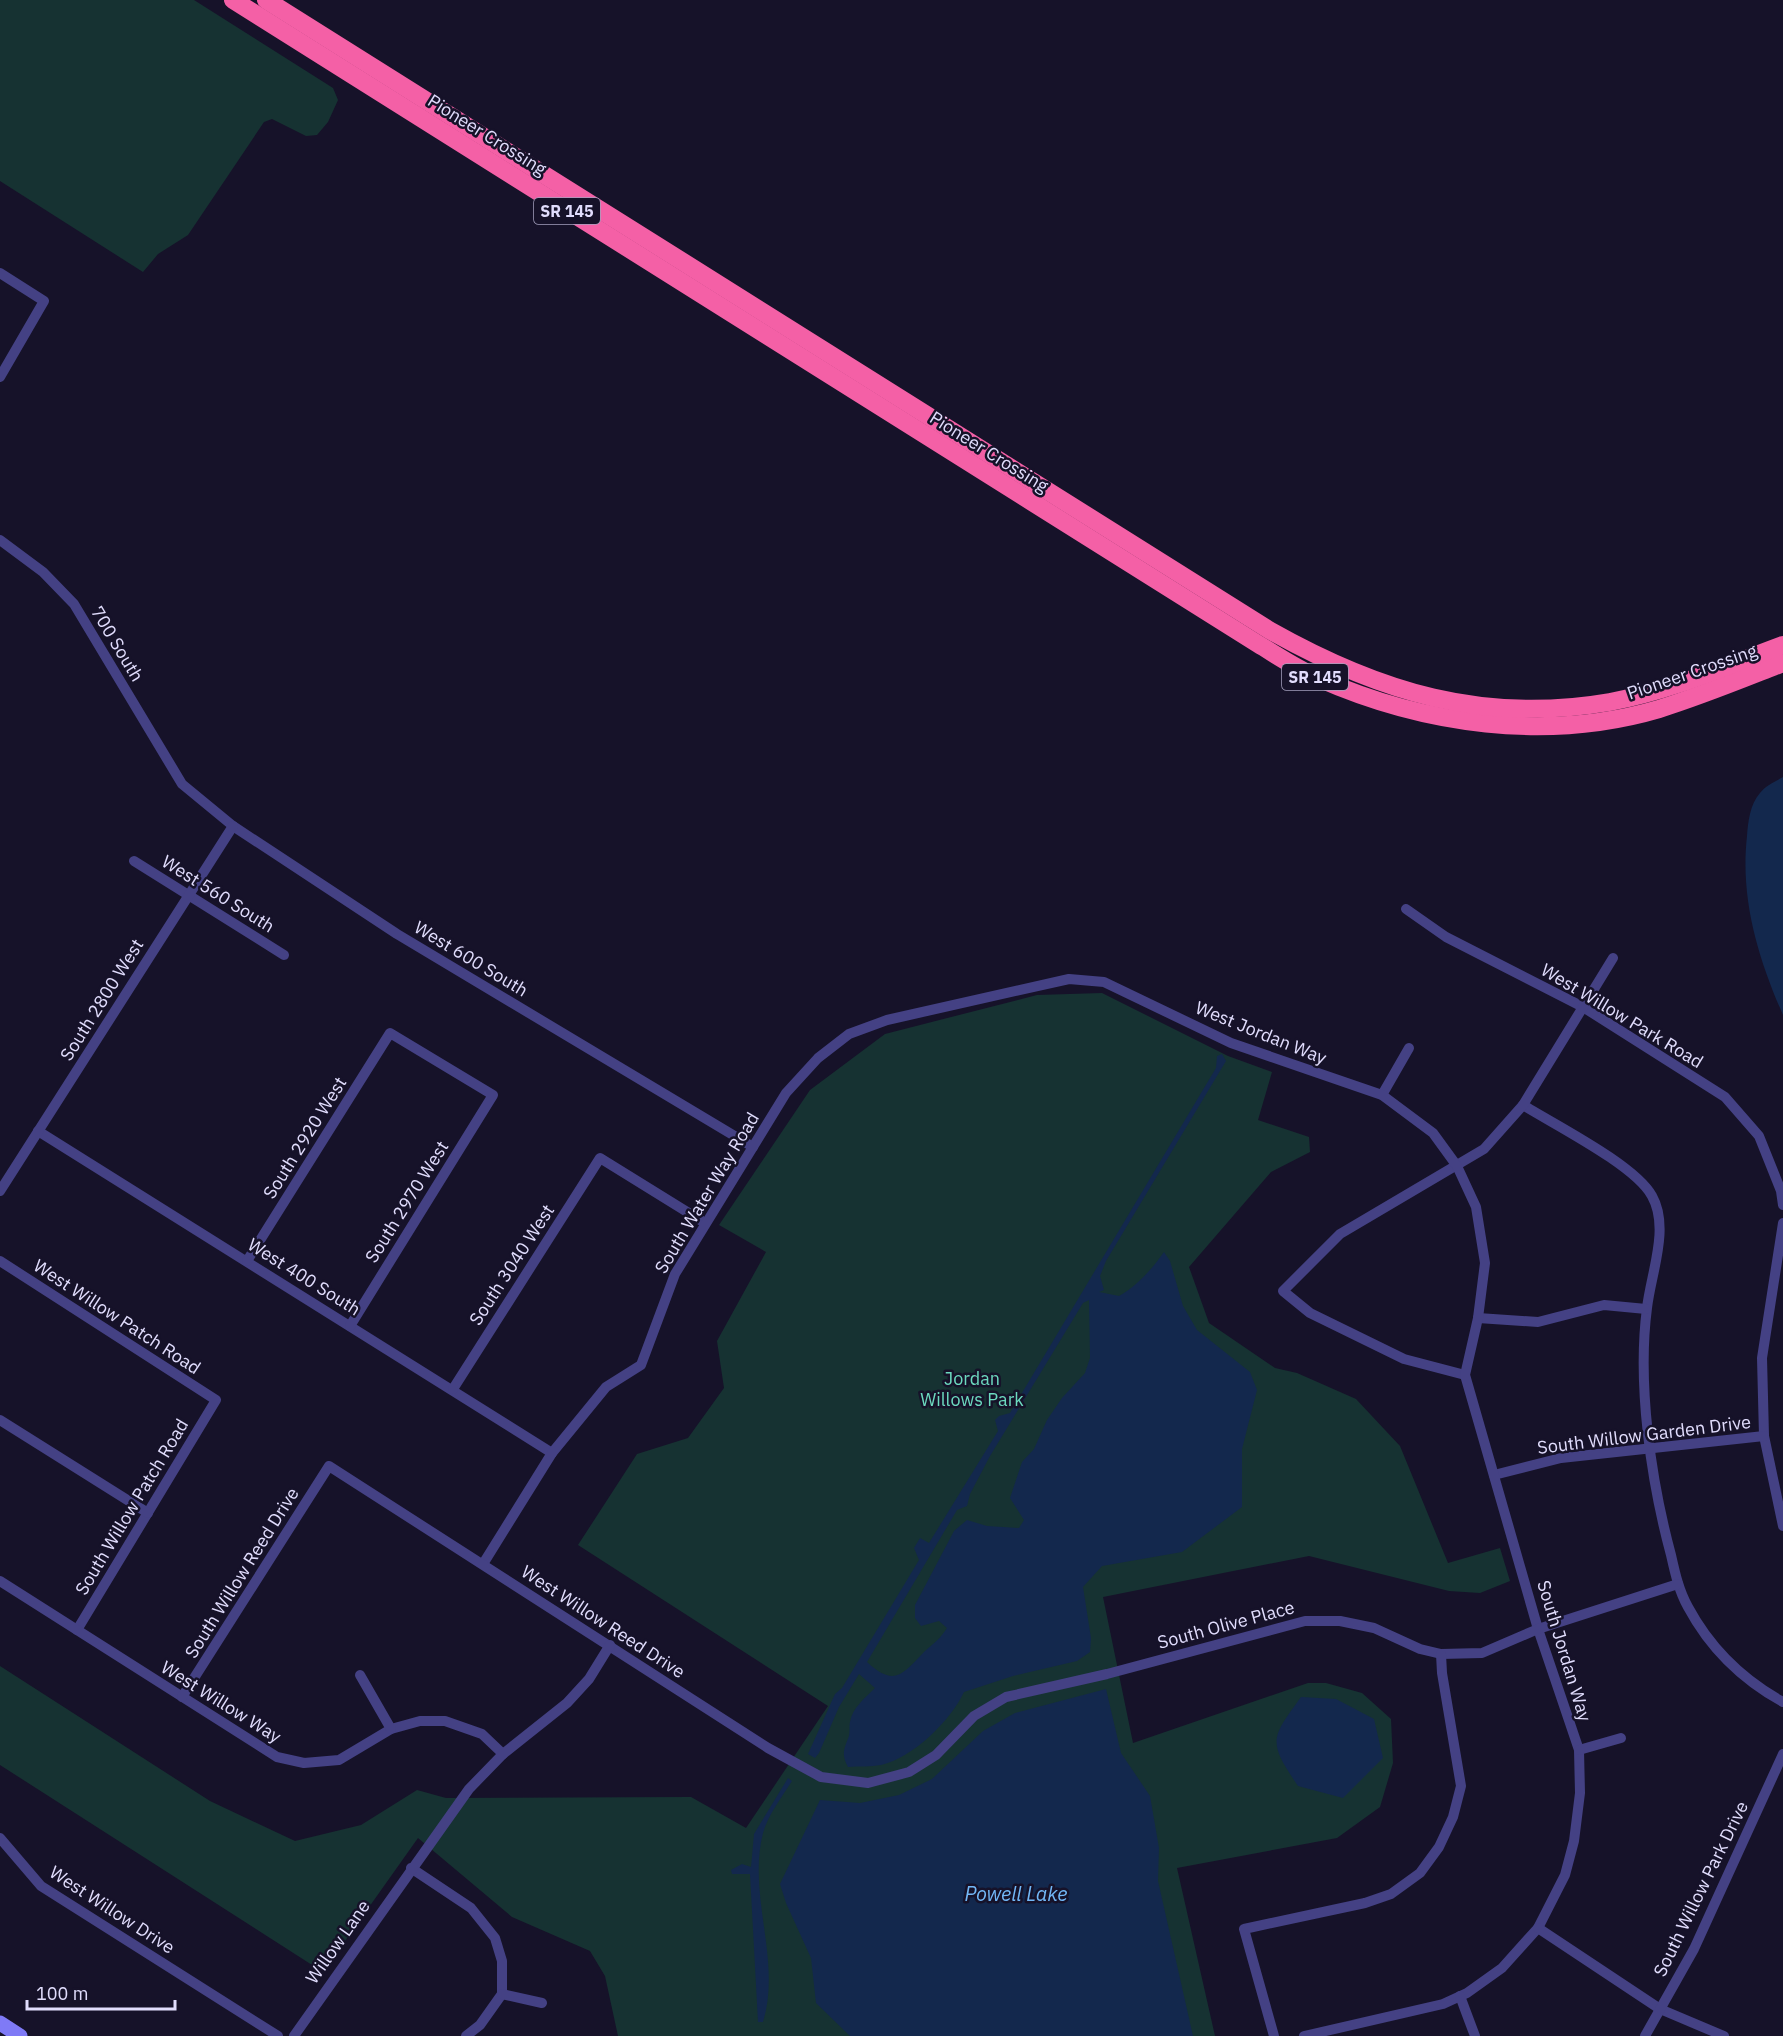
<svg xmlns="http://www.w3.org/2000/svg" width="1783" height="2036" font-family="'IBM Plex Sans',sans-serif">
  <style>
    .green { fill: #163232 }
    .water { fill: #13284d; fill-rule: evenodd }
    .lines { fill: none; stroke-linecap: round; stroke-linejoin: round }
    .street { stroke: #444184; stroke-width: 10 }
    .secondary { stroke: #7f7af6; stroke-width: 15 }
    .highway { stroke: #f460a6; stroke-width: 18 }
    .labels { text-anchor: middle; stroke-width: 5; stroke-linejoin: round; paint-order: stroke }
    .shield { fill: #161229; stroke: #a4a0bd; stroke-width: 1.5 }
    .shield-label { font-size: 16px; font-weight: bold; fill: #e1ddfd }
    .street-label { font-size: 18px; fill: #e1ddfd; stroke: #161229 }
    .park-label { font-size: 18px; fill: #6cd9bf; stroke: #161229 }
    .water-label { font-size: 20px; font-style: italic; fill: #72b7f6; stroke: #161229 }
  </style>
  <rect width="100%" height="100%" fill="#161229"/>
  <g class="green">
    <path d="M0,0H194L333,88L338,100L328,122L317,135L306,136L272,119L264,122L188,235L158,254L143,272L0,181Z"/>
    <path d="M1102,993L1228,1056L1272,1072L1258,1120L1309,1137L1310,1152L1271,1172L1189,1267L1209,1323L1275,1368L1297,1373L1356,1399L1400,1446L1448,1563L1500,1548L1510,1581L1480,1593L1449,1591L1309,1556L1103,1597L1133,1743L1308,1683H1326L1362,1693L1391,1719L1393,1763L1380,1807L1337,1838L1177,1868L1215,2036H618L605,1976L590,1951L512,1917L418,1838L323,1972L0,1765V1666L210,1801L295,1841L361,1825L417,1790L446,1798L691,1797L746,1828L828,1706L578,1545L637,1454L688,1438L724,1388L717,1341L766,1252L719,1225L810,1090L885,1034L1037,995Z"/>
  </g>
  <g class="water">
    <path d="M1783,777V1015C1758,958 1740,899 1747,836C1748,822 1750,804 1760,793C1765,786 1776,781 1783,777Z"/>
    <path d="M1222,1054L1226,1061L1106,1261L1100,1276L1104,1290L1099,1292L1119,1296C1137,1286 1152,1269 1164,1252L1170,1261L1183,1306L1197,1330L1250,1372L1257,1390L1242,1449V1507L1182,1552L1102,1566L1083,1587L1091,1638L1090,1652L1077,1661L1013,1676L964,1692C951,1720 913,1758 881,1765C871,1767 859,1766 848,1767C841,1754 844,1749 849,1736C850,1731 849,1726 850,1722C852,1708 866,1697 875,1688L859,1674L839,1707L819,1753L815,1758L808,1754L835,1694L842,1688L919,1560L914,1548L920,1538L929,1543L998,1431L995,1420L999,1416L1010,1413L1216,1068L1217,1056ZM1089,1300L1090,1358L1085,1373L1062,1398L1047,1420L1034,1449L1022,1462L1010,1498L1024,1520L1019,1528L987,1526L967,1520L954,1531L915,1605V1618L921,1626L939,1621L947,1628C941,1638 933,1644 924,1652C902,1675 894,1687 867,1662L957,1510L967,1506L970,1494L990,1456L1083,1303Z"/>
    <path d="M1106,1689L1121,1753L1150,1796L1159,1848L1158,1881L1193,2036H850L816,2003L811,1958L786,1903L780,1884L820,1800L860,1803L899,1795L932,1779L983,1731L1015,1713Z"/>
    <path d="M1301,1697L1336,1699L1374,1719L1383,1758L1343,1798L1298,1786C1268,1741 1270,1740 1301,1697Z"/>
    <path d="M788,1778L792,1781C782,1797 768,1815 763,1833C747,1896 782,1960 763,2022H758L750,1874H732L731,1870L742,1864L751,1867L754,1834Z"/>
  </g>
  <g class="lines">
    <g class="street">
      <path d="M0,273L44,301L0,377"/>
      <path d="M0,540L43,572L74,604L182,784L233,826L397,934L753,1147"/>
      <path d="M134,861L284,955"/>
      <path d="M1406,909L1446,937L1583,1007L1725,1097L1759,1136L1781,1191L1783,1205"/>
      <path d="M1382,1095L1409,1048"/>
      <path d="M1523,1105C1555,1125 1635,1165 1652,1196C1670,1228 1651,1273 1647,1308C1637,1384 1651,1481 1671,1555C1675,1573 1679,1591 1688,1607C1710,1648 1743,1680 1783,1702"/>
      <path d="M38,1131L552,1453"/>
      <path d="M0,1191L233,826"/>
      <path d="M1783,1223L1762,1358L1764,1436L1783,1526"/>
      <path d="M0,1261L216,1400L77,1630"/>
      <path d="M247,1261L390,1033L493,1095L350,1326"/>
      <path d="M1478,1318L1538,1322L1604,1305L1646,1309"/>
      <path d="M1465,1375L1404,1359L1310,1313L1283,1291L1340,1234L1484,1149L1523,1105L1613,958"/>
      <path d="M453,1389L600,1158L705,1223"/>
      <path d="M0,1420L148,1513"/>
      <path d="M1494,1475L1561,1458L1764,1436"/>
      <path d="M483,1564L552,1453L606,1387L641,1365L675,1274L786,1093L818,1058L849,1034L887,1020L1069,979L1104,982L1231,1043L1382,1095L1433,1133L1457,1166L1476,1207L1485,1263L1478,1318L1465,1375L1538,1629L1579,1750L1580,1793L1574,1841L1565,1875L1538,1928L1502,1968L1467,1993L1443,2004L1304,2036"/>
      <path d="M0,1581L277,1757L304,1763L339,1760L391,1729L420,1721H445L482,1734L503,1754"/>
      <path d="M360,1675L391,1729"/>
      <path d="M182,1697L329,1466L768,1748L821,1777L868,1783L909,1772L936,1755L974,1716L1006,1697L1107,1674L1305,1621H1340L1374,1628L1420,1649L1441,1654L1482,1653L1538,1629L1678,1584"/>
      <path d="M1579,1750L1621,1738"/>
      <path d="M0,1838L41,1886L278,2036"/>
      <path d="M411,1868L471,1908L495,1938L502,1961V1994L480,2025L466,2036"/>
      <path d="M1538,1928L1660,2009L1724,2036"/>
      <path d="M502,1994L542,2003"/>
      <path d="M1460,1996L1475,2036"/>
      <path d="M294,2036L469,1789L503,1754L567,1703L589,1679L610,1645"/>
      <path d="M1274,2036L1244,1929L1365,1903L1391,1894L1420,1873L1439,1847L1453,1817L1461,1786L1442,1673L1441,1654"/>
      <path d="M1645,2036L1694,1949L1783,1754"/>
    </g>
    <path class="secondary" d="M0,2023L20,2036"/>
    <g class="highway">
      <path d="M233,0L1258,644C1278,656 1297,669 1318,678C1424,725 1547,742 1659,709C1701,696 1742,679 1783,663"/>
      <path d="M266,0L1269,630C1379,692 1483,724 1610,702C1670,691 1726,666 1783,645"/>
    </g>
  </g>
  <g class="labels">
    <g class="shield">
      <rect x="534" y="198" width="66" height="26" rx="4.5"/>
      <rect x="1282" y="664" width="66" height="26" rx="4.5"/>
    </g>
    <g class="shield-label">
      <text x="567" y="217">SR 145</text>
      <text x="1315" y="683">SR 145</text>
    </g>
    <g class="street-label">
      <text transform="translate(487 135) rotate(32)" y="6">Pioneer Crossing</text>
      <text transform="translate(989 452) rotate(32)" y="6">Pioneer Crossing</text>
      <text transform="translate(117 644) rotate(59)" y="6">700 South</text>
      <text transform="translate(1692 672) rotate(-19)" y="6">Pioneer Crossing</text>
      <text transform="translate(218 894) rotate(32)" y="6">West 560 South</text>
      <text transform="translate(471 959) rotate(31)" y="6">West 600 South</text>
      <text transform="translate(102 1000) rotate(-58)" y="6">South 2800 West</text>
      <text transform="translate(1622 1016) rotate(31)" y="6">West Willow Park Road</text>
      <text transform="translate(1261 1033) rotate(22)" y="6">West Jordan Way</text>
      <text transform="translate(305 1138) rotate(-58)" y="6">South 2920 West</text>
      <text transform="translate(707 1193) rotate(-59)" y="6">South Water Way Road</text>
      <text transform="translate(407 1202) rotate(-58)" y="6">South 2970 West</text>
      <text transform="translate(512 1265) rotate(-57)" y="6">South 3040 West</text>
      <text transform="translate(304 1277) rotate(32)" y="6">West 400 South</text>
      <text transform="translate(117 1317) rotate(33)" y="6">West Willow Patch Road</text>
      <text transform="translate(1644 1435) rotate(-7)" y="6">South Willow Garden Drive</text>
      <text transform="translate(132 1507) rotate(-59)" y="6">South Willow Patch Road</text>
      <text transform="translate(242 1573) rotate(-58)" y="6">South Willow Reed Drive</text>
      <text transform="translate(603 1622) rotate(33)" y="6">West Willow Reed Drive</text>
      <text transform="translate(1226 1625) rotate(-15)" y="6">South Olive Place</text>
      <text transform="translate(1564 1651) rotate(73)" y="6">South Jordan Way</text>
      <text transform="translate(221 1702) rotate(32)" y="6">West Willow Way</text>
      <text transform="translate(1701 1889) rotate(-64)" y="6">South Willow Park Drive</text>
      <text transform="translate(112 1910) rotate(33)" y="6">West Willow Drive</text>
      <text transform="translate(338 1942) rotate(-55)" y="6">Willow Lane</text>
    </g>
    <g class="park-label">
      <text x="972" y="1385">Jordan<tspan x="972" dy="21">Willows Park</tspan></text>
    </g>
    <g class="water-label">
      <text x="1016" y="1901">Powell Lake</text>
    </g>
  </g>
  <path d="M27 2000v9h148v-9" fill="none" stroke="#e1ddfd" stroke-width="3"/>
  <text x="36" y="2000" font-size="18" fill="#e1ddfd" stroke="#161229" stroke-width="4.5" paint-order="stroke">100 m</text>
</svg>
